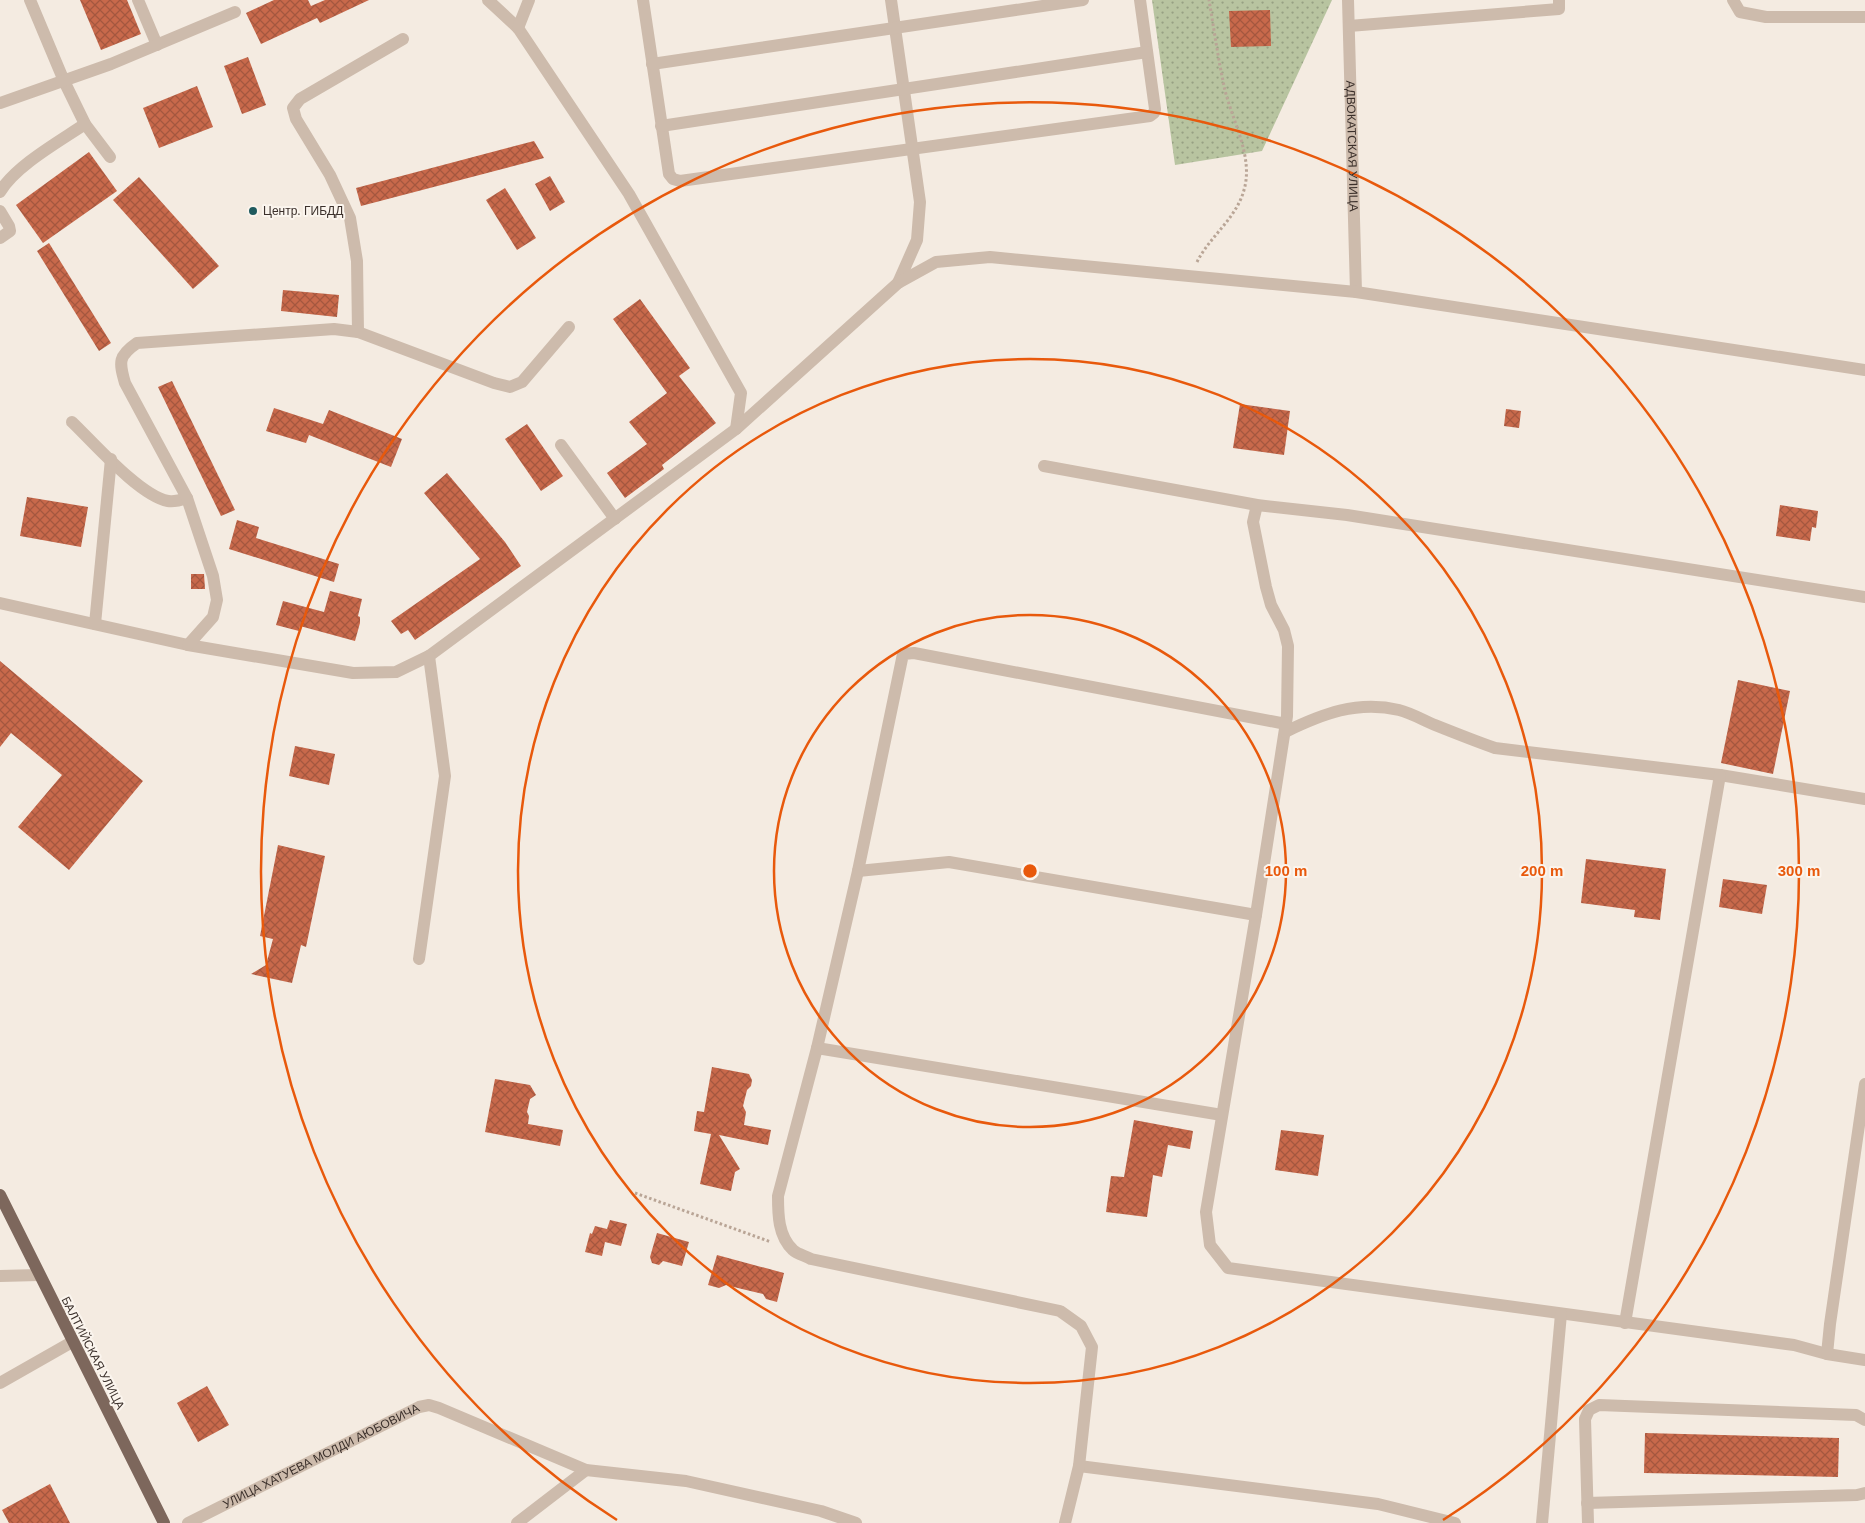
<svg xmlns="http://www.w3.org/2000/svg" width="1865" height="1523" font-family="Helvetica,sans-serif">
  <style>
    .grass { fill: url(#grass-dots) }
    .building { fill: url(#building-cross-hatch) }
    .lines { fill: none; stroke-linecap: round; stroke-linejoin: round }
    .path { stroke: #b9a596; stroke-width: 3; stroke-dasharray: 2.5 2.5; stroke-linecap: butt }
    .minor { stroke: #cdbbac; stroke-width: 12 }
    .major { stroke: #7d675c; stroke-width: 12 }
    .ring { fill: none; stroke: #e8590c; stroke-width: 2.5 }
    .poi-dot { fill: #1f5a5e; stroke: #fbf5ee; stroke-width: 2 }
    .labels { text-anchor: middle; stroke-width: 4; stroke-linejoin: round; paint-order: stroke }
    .street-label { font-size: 12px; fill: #3b302b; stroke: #fbf5ee }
    .poi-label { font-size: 12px; fill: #3b302b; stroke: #fbf5ee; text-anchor: start }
    .centre { fill: #e8590c; stroke: #fbf5ee; stroke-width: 2.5 }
    .ring-label { font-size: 15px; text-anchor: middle; font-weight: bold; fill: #e8590c; stroke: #fbf5ee; stroke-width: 4; stroke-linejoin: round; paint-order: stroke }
  </style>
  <defs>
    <pattern id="grass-dots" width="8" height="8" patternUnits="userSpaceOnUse" patternTransform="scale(1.25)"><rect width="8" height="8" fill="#b8c4a0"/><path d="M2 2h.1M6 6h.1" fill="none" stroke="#97a083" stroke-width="1.8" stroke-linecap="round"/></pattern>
    <pattern id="building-cross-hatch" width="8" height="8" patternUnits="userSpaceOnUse" patternTransform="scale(1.25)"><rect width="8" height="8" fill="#c8694b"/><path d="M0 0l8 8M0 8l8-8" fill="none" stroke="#a4573f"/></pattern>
  </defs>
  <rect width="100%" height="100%" fill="#f4ebe1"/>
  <path class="grass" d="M1152,0H1332L1262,151L1175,165Z"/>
  <g class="building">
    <path d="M80,0H127L141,34L101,50Z"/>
    <path d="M274,0H308L311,6L325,0H369L320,23L317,18L261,44L246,13Z"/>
    <path d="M1270,10L1271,46L1231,47L1229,11Z"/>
    <path d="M248,57L266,105L242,114L224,66Z"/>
    <path d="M197,86L213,127L159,148L143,108Z"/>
    <path d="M534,141L544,158L361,206L356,188Z"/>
    <path d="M89,152L117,191L43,243L16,205Z"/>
    <path d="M550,176L565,202L550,211L535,184Z"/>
    <path d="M139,177L219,266L193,289L113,200Z"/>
    <path d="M505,188L536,238L517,250L486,200Z"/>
    <path d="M49,243L111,343L99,351L37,251Z"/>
    <path d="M283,290L339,295L337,317L281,311Z"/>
    <path d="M640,299L690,368L679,376L716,423L662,465L664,469L625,498L607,473L647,444L629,422L667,393L613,319Z"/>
    <path d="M172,381L235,510L221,516L158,387Z"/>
    <path d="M1240,404L1290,411L1284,455L1233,448Z"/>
    <path d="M274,408L323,424L329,410L402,439L391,467L309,435L306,443L266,431Z"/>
    <path d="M1506,409L1521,411L1519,428L1504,426Z"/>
    <path d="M527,424L563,476L541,491L505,439Z"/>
    <path d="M447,473L505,542L521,566L415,640L408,630L401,634L391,621L480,559L424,493Z"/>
    <path d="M27,497L88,507L81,547L20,536Z"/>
    <path d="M1780,505L1818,511L1816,528L1812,527L1810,541L1776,536Z"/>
    <path d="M237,520L259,527L256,538L339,564L334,582L229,549Z"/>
    <path d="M191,574H204L205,589H191Z"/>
    <path d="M330,591L362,599L358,616L360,617V623L355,641L300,626L299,631L276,625L283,601L324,612Z"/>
    <path d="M0,661L143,781L69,870L18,827L62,775L11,733L0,747Z"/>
    <path d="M1738,680L1790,691L1773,774L1721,763Z"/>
    <path d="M295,746L335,754L329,785L289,776Z"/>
    <path d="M278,845L325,856L306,947L301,945L292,983L251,974L266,965L273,939L260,936Z"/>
    <path d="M1586,859L1666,869L1660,920L1634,917L1635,910L1581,903Z"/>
    <path d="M1723,879L1767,885L1762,914L1719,907Z"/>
    <path d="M712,1067L749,1074L752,1080L751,1086L747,1090L743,1106L746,1112L744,1125L771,1130L768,1145L719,1135L740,1169L735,1172L731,1191L700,1184L711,1134L694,1131L697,1111L704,1112Z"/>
    <path d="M495,1079L530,1085L536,1095L530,1099L527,1112L529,1116L528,1124L563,1130L560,1146L485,1132Z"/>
    <path d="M1134,1120L1193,1131L1190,1149L1168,1145L1162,1177L1153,1175L1147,1217L1106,1212L1111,1176L1124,1177Z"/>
    <path d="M1281,1130L1324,1135L1318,1176L1275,1170Z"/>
    <path d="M610,1220L627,1224L621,1246L605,1242L602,1256L585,1252L590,1233L592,1234L595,1226L607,1229Z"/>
    <path d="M657,1233L689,1242L682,1266L663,1261L659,1265L652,1263L650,1257Z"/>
    <path d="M717,1255L784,1273L777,1302L766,1299L763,1294L742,1289L726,1285L719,1288L708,1285Z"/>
    <path d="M207,1386L229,1425L198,1442L177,1403Z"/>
    <path d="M1645,1433L1839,1438L1838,1477L1644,1473Z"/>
    <path d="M50,1484L70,1523H9L2,1510Z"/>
  </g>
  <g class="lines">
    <g class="path">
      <path d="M1197,262C1210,236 1236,219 1244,190C1254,156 1231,119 1224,86C1218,58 1214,29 1209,0"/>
      <path d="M635,1193L771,1242"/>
    </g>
    <g class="minor">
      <path d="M30,0L64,81L85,124L110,157"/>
      <path d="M138,0L157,45"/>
      <path d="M488,0L518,28L629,194L741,393L736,429"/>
      <path d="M643,0L669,174L673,179L680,181L1150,116L1154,113L1155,109L1140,0"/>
      <path d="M891,0L920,202L917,240L898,283"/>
      <path id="s1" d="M1348,0L1356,292"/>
      <path d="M1733,0L1740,12L1766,17H1865"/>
      <path d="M1349,26L1559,9V0"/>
      <path d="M518,28L529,0"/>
      <path d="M652,64L1083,0"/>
      <path d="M0,103L111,64L235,12"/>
      <path d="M661,126L1147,52"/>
      <path d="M0,192C15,166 60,141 85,124"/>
      <path d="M0,211L9,226L10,231L0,238"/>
      <path d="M358,332L357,261L350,218L330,175L296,119L293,108L300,99L403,39"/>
      <path d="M72,422C94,443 140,496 168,501C174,502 181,500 187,498"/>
      <path d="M561,445L615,519"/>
      <path d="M1044,466L1257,505L1347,515L1865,597"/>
      <path d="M1257,505L1253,522L1266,587L1271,605L1284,630L1288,646L1287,716L1256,915L1206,1212L1210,1245L1228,1268L1794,1345L1827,1354L1865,1360"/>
      <path d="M0,603L188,645L353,673L396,672L429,656L736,429L898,283L936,262L990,257L1356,292L1865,370"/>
      <path d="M95,624L111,459"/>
      <path d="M188,645L213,617L217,600L213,576L187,498L125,383C119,362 118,356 137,343L334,329L358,332L494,383L510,387L522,382L569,327"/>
      <path d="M1285,732C1322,714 1357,700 1399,710C1411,713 1423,720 1435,725C1455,733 1475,741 1495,748L1720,775L1865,799"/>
      <path d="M858,871L949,862L1256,915"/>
      <path d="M419,959L445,776L429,656"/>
      <path d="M817,1048L858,871L903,654L914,653L1286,724"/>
      <path d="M0,1276L39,1275"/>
      <path d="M1625,1323L1720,775"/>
      <path d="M1827,1354L1830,1324L1865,1084"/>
      <path d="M0,1383L72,1342"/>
      <path d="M1079,1466L1378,1504L1455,1523"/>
      <path d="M1587,1503L1857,1495L1865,1493"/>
      <path id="s2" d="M188,1523L419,1407L429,1405L439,1408L586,1470L686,1481L821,1511L856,1523"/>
      <path d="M517,1523L586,1470"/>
      <path d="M1065,1523L1079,1466L1092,1347L1081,1326L1060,1311L811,1259C806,1256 797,1254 793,1250C778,1236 778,1214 778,1196L817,1048L1222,1115"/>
      <path d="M1542,1523L1561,1314"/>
      <path d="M1588,1523L1585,1419L1589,1410L1599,1405L1856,1415L1865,1420"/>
    </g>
    <path class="major" d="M0,1195L164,1523"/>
  </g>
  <g class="ring">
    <circle cx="1030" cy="871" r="256"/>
    <circle cx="1030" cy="871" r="512"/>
    <path d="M617 1520A769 769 0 1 1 1443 1520"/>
  </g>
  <circle class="poi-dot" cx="253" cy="211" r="5"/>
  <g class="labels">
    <g class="street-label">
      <text dy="4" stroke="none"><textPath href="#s1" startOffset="146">АДВОКАТСКАЯ УЛИЦА</textPath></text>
      <text transform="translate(93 1353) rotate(63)" y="4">БАЛТИЙСКАЯ УЛИЦА</text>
      <text dy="4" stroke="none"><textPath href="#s2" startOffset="149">УЛИЦА ХАТУЕВА МОЛДИ АЮБОВИЧА</textPath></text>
    </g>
    <g class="poi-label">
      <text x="263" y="215">Центр. ГИБДД</text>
    </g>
  </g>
  <circle cx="1030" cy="871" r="8" class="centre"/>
  <g class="ring-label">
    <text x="1286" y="876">100 m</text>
    <text x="1542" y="876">200 m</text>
    <text x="1799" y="876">300 m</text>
  </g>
</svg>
